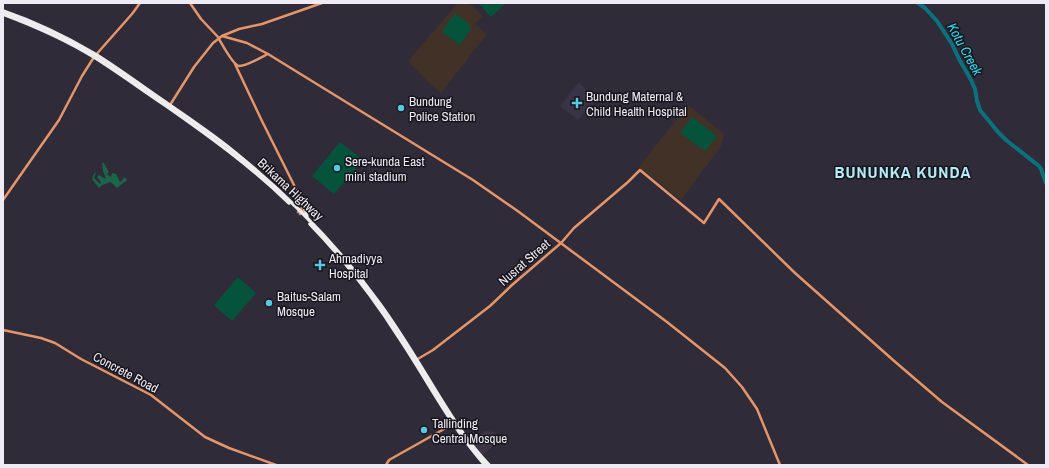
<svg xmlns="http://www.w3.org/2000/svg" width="1049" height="468" font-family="'Archivo Narrow',sans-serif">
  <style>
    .commercial { fill: #3d3546 }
    .built { fill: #393347 }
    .education { fill: #423126 }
    .green { fill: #06533b }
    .forest { fill: #1b654a }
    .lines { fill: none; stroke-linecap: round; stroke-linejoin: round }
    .river { stroke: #0b727d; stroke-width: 4 }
    .secondary { stroke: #e49569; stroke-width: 2.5 }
    .highway { stroke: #ededed; stroke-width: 3.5 }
    .poi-dot { fill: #56c9e0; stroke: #17151b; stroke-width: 1.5 }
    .labels { text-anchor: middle; stroke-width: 3; stroke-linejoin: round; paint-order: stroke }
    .poi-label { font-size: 13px; fill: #eeebf5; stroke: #17151b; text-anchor: start }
    .street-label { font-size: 13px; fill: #eeebf5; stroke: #17151b }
    .water-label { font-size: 14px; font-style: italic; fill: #26dcf0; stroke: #17151b }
    .district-label { font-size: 17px; font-weight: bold; letter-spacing: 1px; fill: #b3ecf8; stroke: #17151b }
  </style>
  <rect width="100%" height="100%" fill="#2f2b39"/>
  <path class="commercial" d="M485,431L494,432L500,441L482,455L471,441Z"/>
  <path class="built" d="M579,82L595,100L578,120L560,106Z"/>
  <g class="education">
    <path d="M458,3H469L483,16L475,24L487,34L441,93L426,80L408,61Z"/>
    <path d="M688,105L724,134L721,146L681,200L639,167Z"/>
  </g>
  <g class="green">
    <path d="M478,3H506L491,17Z"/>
    <path d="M456,14L468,23L471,29L460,45L442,32L452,17Z"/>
    <path d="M692,117L717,136L705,151L680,133Z"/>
    <path d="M340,142L363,160L334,194L312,176Z"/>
    <path d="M238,277L256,293L232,321L214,305Z"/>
  </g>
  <path class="forest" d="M103,162L109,172L107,174L111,177L112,173L116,174L120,182L125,177L127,180L117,188L113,184L110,182L103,185V184L99,188L92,179L94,174L96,173L94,178L100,184L101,182L97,177L99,175L104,178L106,179L103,171L102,163Z"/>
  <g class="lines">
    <path class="river" d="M918,3L925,8L937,21L952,44L959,59L971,80L975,89L977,101L980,110L998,132L1006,140L1039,166L1041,169L1046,183"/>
    <g class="secondary">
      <path d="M190,3L201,19L219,38"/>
      <path d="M222,36L247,43L268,54L359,110L473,180L519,212L667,322L725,368L742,387L757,409L780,465"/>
      <path d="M219,39C222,44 233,65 239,66C245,67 262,57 268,54"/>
      <path d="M235,64L261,119L305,207V209L300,214"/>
      <path d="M170,105L194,67L213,43L222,36L239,29L262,24L322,3"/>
      <path d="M3,200L59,120L82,76L94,57L132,14L140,3"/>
      <path d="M298,212L305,205"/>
      <path d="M3,330L41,338L55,343L81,359L151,395L205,437L229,448L276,465"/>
      <path d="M416,360L433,350L490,306L512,285L561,243L574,228L628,182L640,170L704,223L719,199L795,273L893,360L942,402L1028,465"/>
      <path d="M386,465L389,460L453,424"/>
    </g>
    <g class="highway">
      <path d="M3,11C35,22 66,37 95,54C116,67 135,81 155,95C181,113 207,130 232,150C288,195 338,246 380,304C401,333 419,363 437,393C453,419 468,443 489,465"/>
      <path d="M3,14C35,26 65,39 94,57C118,72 141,89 165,105C208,135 251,166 289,203"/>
      <path d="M305,208L307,217"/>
      <path d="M310,224C344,259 374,298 400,339C428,381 451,427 485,465"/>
    </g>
  </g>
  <g class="poi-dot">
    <path d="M575 97h4v4h4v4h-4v4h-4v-4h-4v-4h4z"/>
    <circle cx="401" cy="108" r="4"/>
    <circle cx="337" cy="168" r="4"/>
    <path d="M318 259h4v4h4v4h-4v4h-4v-4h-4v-4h4z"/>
    <circle cx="269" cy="303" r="4"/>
    <circle cx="424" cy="430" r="4"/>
  </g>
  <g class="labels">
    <g class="poi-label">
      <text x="586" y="101">Bundung Maternal &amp;<tspan x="586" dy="15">Child Health Hospital</tspan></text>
      <text x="409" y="106">Bundung<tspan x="409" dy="15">Police Station</tspan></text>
      <text x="345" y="166">Sere-kunda East<tspan x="345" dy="15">mini stadium</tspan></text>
      <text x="329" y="263">Ahmadiyya<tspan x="329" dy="15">Hospital</tspan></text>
      <text x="277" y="301">Baitus-Salam<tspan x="277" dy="15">Mosque</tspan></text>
      <text x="432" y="428">Tallinding<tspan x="432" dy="15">Central Mosque</tspan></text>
    </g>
    <g class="street-label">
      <text transform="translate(291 189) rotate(43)" y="5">Brikama Highway</text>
      <text transform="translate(524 262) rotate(-41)" y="5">Nusrat Street</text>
      <text transform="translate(126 372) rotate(28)" y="5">Concrete Road</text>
    </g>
    <g class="water-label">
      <text transform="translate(965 49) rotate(61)" y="5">Kotu Creek</text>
    </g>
    <g class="district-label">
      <text x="903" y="178">BUNUNKA KUNDA</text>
    </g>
  </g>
  <rect width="1049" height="468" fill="none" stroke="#eeebf5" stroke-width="8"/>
</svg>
